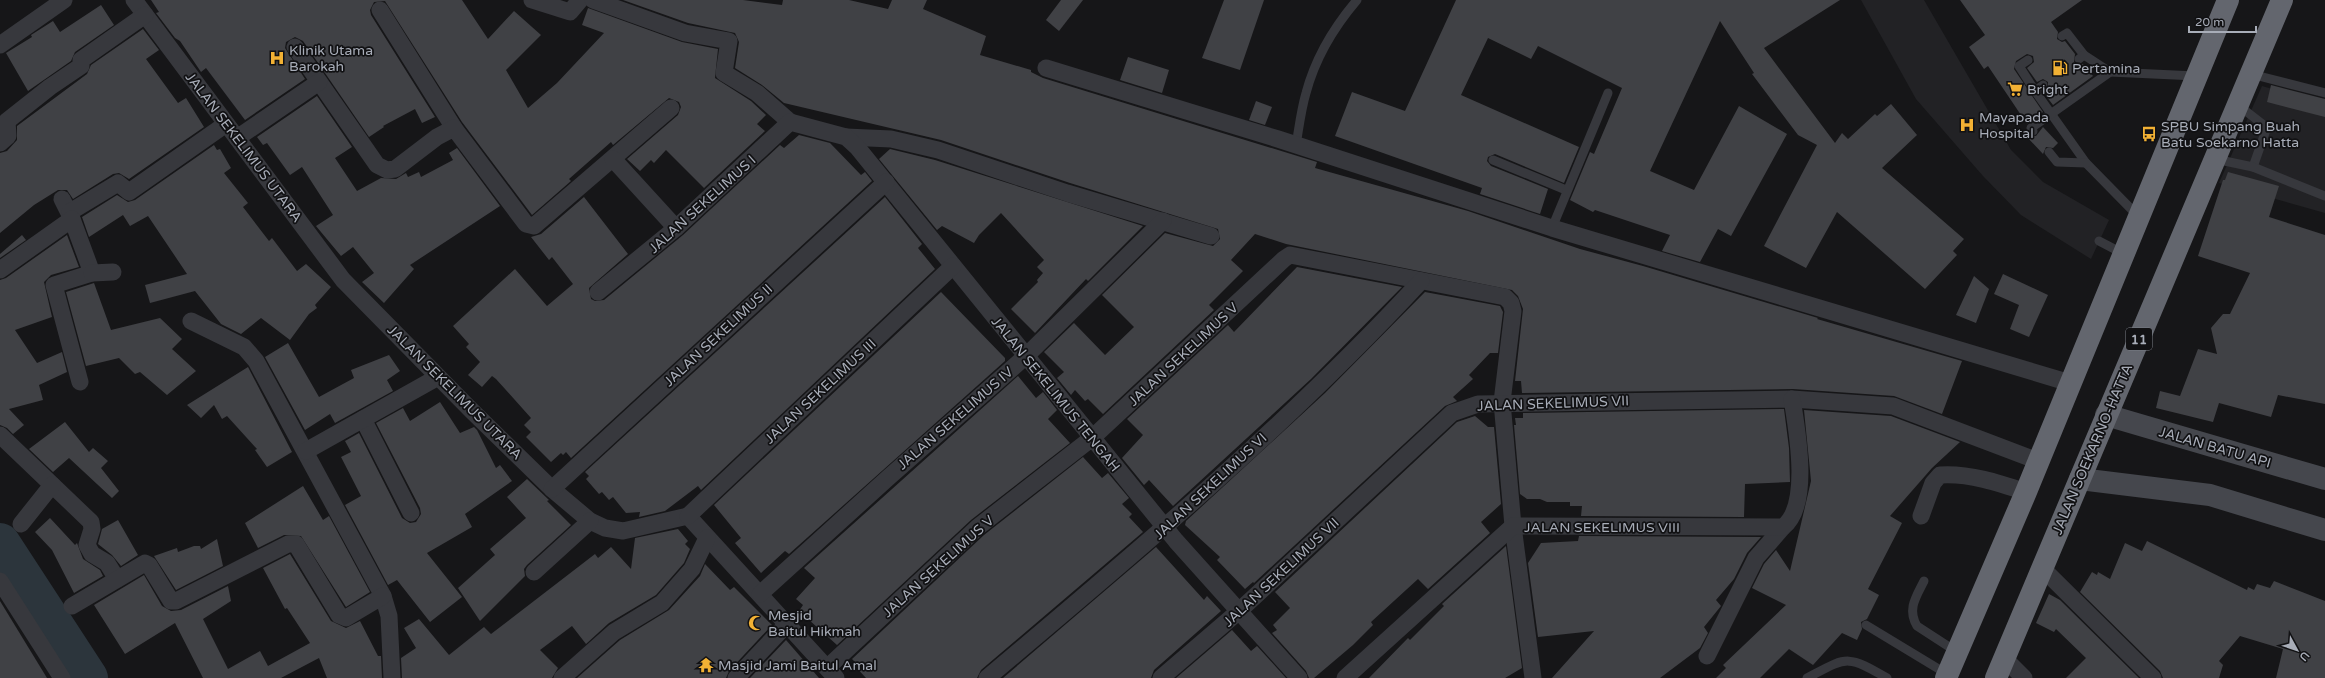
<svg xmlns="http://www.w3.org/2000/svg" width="2325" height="678" font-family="'Varela Round',sans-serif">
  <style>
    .built { fill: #222225 }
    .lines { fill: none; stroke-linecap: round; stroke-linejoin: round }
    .river { stroke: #2c353c; stroke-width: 40 }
    .building { fill: #404145 }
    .lane { stroke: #37383d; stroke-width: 9 }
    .street { stroke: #37383d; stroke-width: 17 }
    .secondary { stroke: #45474d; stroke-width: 22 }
    .highway { stroke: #63666e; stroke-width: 22 }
    .labels { text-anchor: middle; stroke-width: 3.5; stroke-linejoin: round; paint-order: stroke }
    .shield { fill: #111113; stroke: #7b7e86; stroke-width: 1 }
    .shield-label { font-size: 13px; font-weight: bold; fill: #a8adb8 }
    .poi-label { font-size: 14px; fill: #a8adb8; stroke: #111113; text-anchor: start }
    .street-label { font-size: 14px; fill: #a8adb8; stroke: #111113 }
  </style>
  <rect width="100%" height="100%" fill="#161618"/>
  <g class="built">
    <path d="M1861,0H1924L2011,150L2043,182L2109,220L2091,259L2021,215L1983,176L1916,99Z"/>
    <path d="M2262,86L2325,104V213L2219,183Z"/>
  </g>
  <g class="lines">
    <path class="river" d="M0,543L88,678"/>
  </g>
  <g class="building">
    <path d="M151,0H462L488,39L514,11L541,35L506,70L528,108L557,83L604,33L582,25L588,8L682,42L718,49L715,78L751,101L766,115L757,124L765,131L704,188L666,150L654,163L651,160L640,171L627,159L678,115L681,107L679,102L669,98L613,145L611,142L569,179L571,181L532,215L462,122L385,1L374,2L370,10L371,15L435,117L422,123L415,109L383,126L384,127L369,137L303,41L295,37L286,42L285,48L305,79L245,120L206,68L201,72L180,41L175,38L156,13L159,12Z"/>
    <path d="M623,0H743L782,5L783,0H849L888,9L892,0H927L923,9L986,36L980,55L1031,70V72L1043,78L1317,162L1315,168L1468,211L1580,249L1643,266L1818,318L1817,319L1962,361L1942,414L1894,396L1793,389L1522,393L1521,381H1515L1523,309L1518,296L1512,290L1286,244L1255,234L1231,260L1243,271L1209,305L1214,310L1103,414L1088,399L1085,401L1075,390L1071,395L1057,378L1064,372L1044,352L1074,323L1105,355L1134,327L1102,295L1165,233L1213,246L1220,239L1218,229L1070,183L941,140L784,103L762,85L735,68L739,42L735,33L688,23Z"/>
    <path d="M1061,0H1083L1059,31L1046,20Z"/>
    <path d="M1224,0H1264L1240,70L1202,58Z"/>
    <path d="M1456,0H1840L1764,48L1835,143L1842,133L1848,139L1875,114L1877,116L1891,104L1917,135L1882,168L1964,239L1953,251L1957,255L1925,289L1837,212L1806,268L1764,246L1817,145L1798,135L1752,74L1754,73L1720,21L1650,171L1694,190L1739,106L1787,134L1731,236L1718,229L1700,262L1662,251L1670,235L1595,210L1593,212L1570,200L1590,152L1594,154L1622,88L1538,46L1531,59L1488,38L1461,95L1579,147L1564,183L1495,154L1488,157L1487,161L1491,166L1548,189L1540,214L1480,194L1482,188L1335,136L1352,92L1405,111Z"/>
    <path d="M1960,0H2082L2051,22L2058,32L2057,39L2062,42L2065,41L2075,54L2074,62L2077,65L2083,64L2093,76L2053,105L2043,92L2048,88V82L2043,79L2037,82L2027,68L2034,62L2033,56L2027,54L2016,61L2014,69L2043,112L2027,124L1988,66L1984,69L1969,47L1985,35Z"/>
    <path d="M101,5L114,25L75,52L71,61L28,91L6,53L32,37L31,35L53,21L60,32Z"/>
    <path d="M143,29L159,50L146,59L178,103L186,98L204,127L129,179L119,173L113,174L73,199L67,190H58L34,205L0,233V153L7,151L17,140V126L87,74L91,65Z"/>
    <path d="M1128,57L1169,70L1162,93L1120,80Z"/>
    <path d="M2271,85L2325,99V117L2267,102Z"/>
    <path d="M317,96L352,147L335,158L357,191L381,178L396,179L406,173L408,177L419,172L421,177L453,160L449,153L457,148L500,206L410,265L414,269L384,303L362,282L374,273L353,247L341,256L316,226L333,215L302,167L290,175L267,143L263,145L257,137Z"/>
    <path d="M1256,101L1272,107L1265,125L1249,120Z"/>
    <path d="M2043,127L2058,143L2053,148L2046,147L2043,154L2027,137L2028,135L2036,136Z"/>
    <path d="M799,135L830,143L861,175L865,172L872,181L571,458L566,452L563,455L561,453L551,462L526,437L531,432L524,425L531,418L496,379L492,376L482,387L468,375L480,362L466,347L469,344L453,326L515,269L547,306L573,284L552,257L549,260L531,237L541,234L584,197L628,254L589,288L591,299L595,301L604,300L683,235L780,145L784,148Z"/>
    <path d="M214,145L217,150L220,149L231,168L224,173L248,203L243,207L269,241L272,238L297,271L306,264L331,287L315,305L317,308L309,314L290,340L261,318L241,334L221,324L195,291L150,303L145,285L187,274L148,216L130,226L123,215L89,237L82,217L117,195L128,202L135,200Z"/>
    <path d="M890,149L935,160L1143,226L1088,281L1086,279L1035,333L1011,309L1038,282L1037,280L1043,273L1037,267L1044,260L1001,213L979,235L974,243L942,226L937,230L879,159Z"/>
    <path d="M2228,172L2279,186L2269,217L2325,235V404L2278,395L2271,417L2219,403L2213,422L2156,408L2160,391L2180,396L2198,349L2217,354L2211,328L2223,314H2230L2250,273L2198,256L2223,180H2225Z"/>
    <path d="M885,197L922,244L918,248L935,269L701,490L698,486L665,511L639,517L640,512L626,513L613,497L609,500L602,492L599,494L586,479L589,476L585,472Z"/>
    <path d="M22,235L26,240L0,258V254Z"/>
    <path d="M67,235L79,267L51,275L44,282L52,317L15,330L37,363L62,352L67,372L39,385L43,400L9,409L24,425L13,434L7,428L0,425V280L6,278Z"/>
    <path d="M1297,267L1402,287L1311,379L1173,506L1149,480L1144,485L1122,458L1143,435L1127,419L1228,325L1234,332Z"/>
    <path d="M2003,274L2048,295L2029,337L2010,329L2019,305L1994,294Z"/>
    <path d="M1974,276L1989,289L1976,323L1956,315Z"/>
    <path d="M94,283L111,330L160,318L182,339L172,349L196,371L167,395L140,372L135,374L119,358L86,366L66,292Z"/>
    <path d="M941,292L1005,358V361L789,554L785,551L761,573L735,543L741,538L714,505Z"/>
    <path d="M1425,292L1500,306L1503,312L1498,353H1490L1469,375L1473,379L1453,397L1457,401L1445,406L1254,583L1253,582L1245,589L1217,560L1220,557L1185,525L1186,521L1325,393Z"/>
    <path d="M288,343L319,397L354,378L351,370L389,355L400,371L387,380L393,391L335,423L330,414L305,430L265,357Z"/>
    <path d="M248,367L292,452L267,467L255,450L257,449L227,416L222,419L214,405L201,418L187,405Z"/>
    <path d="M1018,376L1036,398L1043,392L1057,410L1048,419L1070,443L971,520L837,645L799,611L803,605L796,599L815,578L804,568Z"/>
    <path d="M440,402L460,433L474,427L477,430L496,468L500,465L512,481L465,514L472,527L427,553L462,597L430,622L397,580L388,585L345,505L361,496L341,457L351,452L345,441L359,433L402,518L410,523L416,522L421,514L420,508L376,423L403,408L410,421Z"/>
    <path d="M1784,409L1789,448L1790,482L1745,484L1744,517L1581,516L1582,506H1570V502H1547L1540,499H1527L1520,494L1514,425H1516L1515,418H1523V413Z"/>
    <path d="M1804,410L1891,416L1960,442L1932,468L1890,516L1902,523L1868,589L1879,595L1867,619L1861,622L1862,629L1857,640L1842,633L1813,665L1789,649L1760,678H1716L1726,668L1723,665L1786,605L1752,588L1764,564L1776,550L1790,571L1811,481Z"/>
    <path d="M1475,416L1488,427H1494L1501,504L1481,522L1490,533L1428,589L1418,579L1371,622L1373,625L1353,645L1314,678H1309L1306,671L1272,633L1277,630L1273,625L1290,608L1275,592L1457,422Z"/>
    <path d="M65,422L89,452L93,448L108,461L101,468L119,491L112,498L69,458L53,472L29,449Z"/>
    <path d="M1083,457L1102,478L1108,473L1129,498L1122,504L1132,514L1129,517L1143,532L981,670L977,678H866L853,664L855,662L852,659L984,535Z"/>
    <path d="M527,479L549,500L547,501L571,525L527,565L524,569L525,576L480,621L458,588L495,555L490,549L526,518L507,497Z"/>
    <path d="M303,486L323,520L329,516L370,592L346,607L301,536L284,535L258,548L245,523Z"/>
    <path d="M50,518L75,545L77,543L83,559L100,570L103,576L74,593L52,550L35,532Z"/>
    <path d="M118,520L138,555L121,566L112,555L98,544L102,529Z"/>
    <path d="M678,529L688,541L685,544L690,549L684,563L656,595L609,623L586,644L572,626L540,650L558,668L552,678H402L401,658L416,648L404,628L419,619L449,655L484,627L491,634L595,554L598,558L611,547L631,569L635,538Z"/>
    <path d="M1579,536L1761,537L1747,553L1734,579L1716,600L1721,606L1704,627L1708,633L1700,648L1660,678H1552L1594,631L1538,637L1528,563L1541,543L1578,541Z"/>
    <path d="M217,539L223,566L176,590L154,556L177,548L178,552L194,546H200L201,549Z"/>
    <path d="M2147,541L2247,590L2248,587L2254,590L2257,584L2270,588L2274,581L2325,601V678H2276L2283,649L2240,636L2219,661L2223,665L2219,678H2163L2160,671L2080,592L2092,572L2097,575L2098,572L2110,579L2125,543L2142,551Z"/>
    <path d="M1506,546L1522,668L1505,678H1369L1408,638L1410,640L1444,606L1442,604Z"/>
    <path d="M1156,547L1204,600L1207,596L1221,611L1154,670L1151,678H1003Z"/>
    <path d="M290,554L331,621L346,628L360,621L378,656H381L382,678H327L319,658L281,678H203L175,623L125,654L94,605L144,575L162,606L171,611L181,610L228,586L231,601L203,619L228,669L260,651L268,666L310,643L287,608L285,609L263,568Z"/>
    <path d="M705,564L730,590L734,587L772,625L729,671L726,678H577L620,640L669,610L700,576Z"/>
    <path d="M2049,594L2060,600L2139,678H2066L2086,658L2056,629L2054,632L2036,623Z"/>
    <path d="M0,601L47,678H0Z"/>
    <path d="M1232,630L1251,651L1257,646L1286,678H1176Z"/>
    <path d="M786,640L819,678H750Z"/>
  </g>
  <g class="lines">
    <g class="lane">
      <path d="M2062,36L2067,33L2084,55"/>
      <path d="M2079,59L2084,55L2110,72L2196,76"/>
      <path d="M2028,60L2019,66L2035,91"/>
      <path d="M2251,74L2325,93"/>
      <path d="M2043,85L2035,91L2086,163L2138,216"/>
      <path d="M2238,105L2265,126L2266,130L2253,167"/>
      <path d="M2033,131L2031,128L2110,72"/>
      <path d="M1296,145C1299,128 1301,110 1306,93C1315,59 1334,27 1357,0"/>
      <path d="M2049,152L2057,162L2086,163"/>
      <path d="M2215,159L2253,167L2325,196"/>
      <path d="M1493,160L1566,190"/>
      <path d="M1552,228L1608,93"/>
      <path d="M2099,241L2122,253"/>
      <path d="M1924,581C1916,597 1907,609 1917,626L1957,652"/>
      <path d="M1866,625L1947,674"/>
      <path d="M1807,678C1847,657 1846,654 1887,678"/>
    </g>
    <g class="street">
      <path d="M134,0L343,280L471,410L552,489L590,521L605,528L623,531L688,516L836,678"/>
      <path d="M532,0L570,12L580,0"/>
      <path d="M593,0L685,33L729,41L724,73L757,93L790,122"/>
      <path d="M380,10L454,128"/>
      <path d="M0,45L64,0"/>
      <path d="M295,47L377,165L387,170L395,169L437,137L454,128L526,224L534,226L671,108"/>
      <path d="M1046,68L1278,139L1552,228L2070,383"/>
      <path d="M846,137L891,139L938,150L1067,193L1211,236"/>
      <path d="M237,138L319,82"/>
      <path d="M0,143L8,136L7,121L50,87L81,66V60L145,15"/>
      <path d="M613,159L676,228"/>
      <path d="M62,199L72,219"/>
      <path d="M70,212L118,183L129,192L226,124"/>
      <path d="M0,270L72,219L92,273L54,285L80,382"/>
      <path d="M92,273L113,272"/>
      <path d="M598,292L676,228L790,122L846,137L857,147L1176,541L1299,678"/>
      <path d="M191,321L244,347L256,361L383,596L389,616L392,678"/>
      <path d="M363,419L411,513"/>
      <path d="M0,435L91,522L92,529L87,545L92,554L107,563L117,579"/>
      <path d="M306,451L438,377"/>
      <path d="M552,489L886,182"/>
      <path d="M688,516L953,266"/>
      <path d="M1921,516L1933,483L1940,475C1969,473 1999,483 2026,492"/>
      <path d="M21,524L52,485"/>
      <path d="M2042,568L2153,678"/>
      <path d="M534,572L590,521"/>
      <path d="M0,581L62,678"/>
      <path d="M760,594L889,477L1026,356L1163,221"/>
      <path d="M72,606L145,563L149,565L171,601H176L288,544H296L339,615L346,618L383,596"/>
      <path d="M1707,656L1756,558L1783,527"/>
      <path d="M2004,658L2024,678"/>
      <path d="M828,667L978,527L1092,438L1284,259L1290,255L1505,297L1511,303L1513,311L1502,402L1513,526L1533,678"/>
      <path d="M562,678L614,632L662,603L692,569L707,538"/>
      <path d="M736,678L787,624"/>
      <path d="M987,678C1137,552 1288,425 1421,281"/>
      <path d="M1161,678L1239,611L1452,413L1478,404L1792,399L1893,406L2038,461"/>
      <path d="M1345,678L1513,526L1783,527C1811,506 1797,430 1792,399"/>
    </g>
    <g class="secondary">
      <path d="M2106,415L2325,479"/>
      <path d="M2080,479L2210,495L2325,530"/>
    </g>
    <g class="highway">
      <path d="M1946,678L2026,492L2228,0"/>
      <path d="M1996,678L2282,0"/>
    </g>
  </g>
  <defs>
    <g id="hospital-bare" transform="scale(1.2)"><path d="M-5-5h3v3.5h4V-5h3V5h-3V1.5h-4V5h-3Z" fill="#f2b134" stroke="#111113" stroke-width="2.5" paint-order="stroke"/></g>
    <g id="fuel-bare" transform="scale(1.2)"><path d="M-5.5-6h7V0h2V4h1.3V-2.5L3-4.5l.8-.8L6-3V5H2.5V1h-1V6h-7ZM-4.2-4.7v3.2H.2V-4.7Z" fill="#f2b134" stroke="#111113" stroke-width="2.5" paint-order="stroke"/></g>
    <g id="supermarket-bare" transform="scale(1.2)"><path d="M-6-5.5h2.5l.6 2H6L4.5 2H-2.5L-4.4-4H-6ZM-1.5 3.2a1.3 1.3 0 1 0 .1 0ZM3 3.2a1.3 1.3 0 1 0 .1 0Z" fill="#f2b134" stroke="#111113" stroke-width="2.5" paint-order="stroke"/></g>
    <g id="bus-bare" transform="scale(1.2)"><path d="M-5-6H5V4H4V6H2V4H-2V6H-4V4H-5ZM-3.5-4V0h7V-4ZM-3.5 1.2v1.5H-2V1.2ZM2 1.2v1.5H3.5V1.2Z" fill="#f2b134" stroke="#111113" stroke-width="2.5" paint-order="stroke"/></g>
    <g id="mosque-bare" transform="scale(1.2)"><path d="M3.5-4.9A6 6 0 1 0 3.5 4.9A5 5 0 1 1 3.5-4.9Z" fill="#f2b134" stroke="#111113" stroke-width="2.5" paint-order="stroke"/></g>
    <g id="temple-bare" transform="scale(1.2)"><path d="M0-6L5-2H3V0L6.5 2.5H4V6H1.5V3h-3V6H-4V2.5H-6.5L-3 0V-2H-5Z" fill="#f2b134" stroke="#111113" stroke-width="2.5" paint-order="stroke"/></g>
  </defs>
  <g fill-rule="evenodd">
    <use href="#hospital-bare" x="277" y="58"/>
    <use href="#fuel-bare" x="2060" y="68"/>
    <use href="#supermarket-bare" x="2015" y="89"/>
    <use href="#hospital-bare" x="1967" y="125"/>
    <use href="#bus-bare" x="2149" y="134"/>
    <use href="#mosque-bare" x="756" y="623"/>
    <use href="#temple-bare" x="706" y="665"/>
  </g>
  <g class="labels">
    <rect class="shield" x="2126" y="328" width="26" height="22" rx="3"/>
    <g class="shield-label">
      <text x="2139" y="344">11</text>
    </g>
    <g class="poi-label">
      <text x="289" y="55">Klinik Utama<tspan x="289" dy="16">Barokah</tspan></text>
      <text x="2072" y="73">Pertamina</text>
      <text x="2027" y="94">Bright</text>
      <text x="1979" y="122">Mayapada<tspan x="1979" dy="16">Hospital</tspan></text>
      <text x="2161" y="131">SPBU Simpang Buah<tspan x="2161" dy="16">Batu Soekarno Hatta</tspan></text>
      <text x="768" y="620">Mesjid<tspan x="768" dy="16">Baitul Hikmah</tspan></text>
      <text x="718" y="670">Masjid Jami Baitul Amal</text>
    </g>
    <g class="street-label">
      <text transform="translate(244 147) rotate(53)" y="5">JALAN SEKELIMUS UTARA</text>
      <text transform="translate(702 204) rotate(-42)" y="5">JALAN SEKELIMUS I</text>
      <text transform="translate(718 335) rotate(-43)" y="5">JALAN SEKELIMUS II</text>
      <text transform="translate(1183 354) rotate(-43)" y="5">JALAN SEKELIMUS V</text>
      <text transform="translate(820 391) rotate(-43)" y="5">JALAN SEKELIMUS III</text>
      <text transform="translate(455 392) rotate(45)" y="5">JALAN SEKELIMUS UTARA</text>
      <text transform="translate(1056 394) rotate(51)" y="5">JALAN SEKELIMUS TENGAH</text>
      <text transform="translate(1553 403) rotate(-2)" y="5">JALAN SEKELIMUS VII</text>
      <text transform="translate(955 418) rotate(-41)" y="5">JALAN SEKELIMUS IV</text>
      <text transform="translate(2215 447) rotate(16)" y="5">JALAN BATU API</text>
      <text transform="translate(2092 449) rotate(-67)" y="5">JALAN SOEKARNO-HATTA</text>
      <text transform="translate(1210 486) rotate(-43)" y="5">JALAN SEKELIMUS VI</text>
      <text x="1602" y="532">JALAN SEKELIMUS VIII</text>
      <text transform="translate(938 566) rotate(-42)" y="5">JALAN SEKELIMUS V</text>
      <text transform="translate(1281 572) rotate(-43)" y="5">JALAN SEKELIMUS VII</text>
    </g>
  </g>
  <g transform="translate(2297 650) rotate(130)" stroke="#111113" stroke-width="3" paint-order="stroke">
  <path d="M0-3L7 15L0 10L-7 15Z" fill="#a8adb8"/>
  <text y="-6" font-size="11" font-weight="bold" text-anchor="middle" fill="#a8adb8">U</text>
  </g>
  <path d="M2189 26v6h67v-6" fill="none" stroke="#a8adb8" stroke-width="2"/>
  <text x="2195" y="26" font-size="12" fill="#a8adb8" stroke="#111113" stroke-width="3" paint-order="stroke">20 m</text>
</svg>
